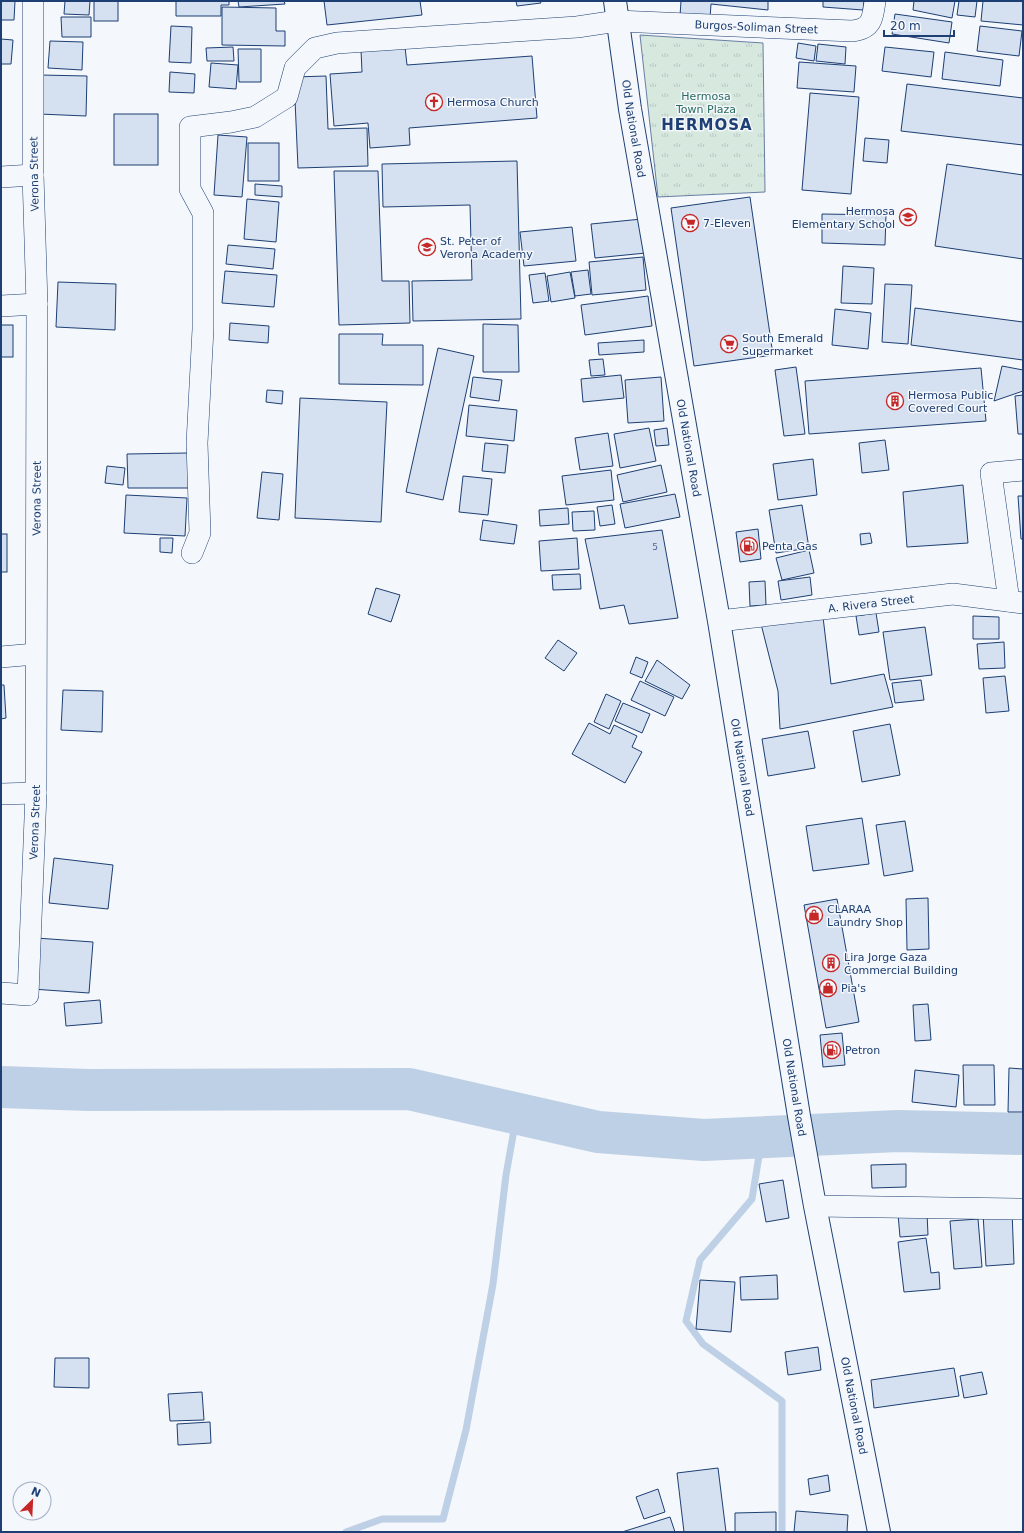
<svg xmlns="http://www.w3.org/2000/svg" width="1024" height="1533" font-family="'DejaVu Sans',sans-serif">
  <style>
    .grass { fill: url(#grass-tufts); stroke: #687fa3 }
    .lines { fill: none; stroke-linecap: round; stroke-linejoin: round }
    .stream { stroke: #bed0e5; stroke-width: 7 }
    .river { stroke: #bed0e5; stroke-width: 42 }
    .building { fill: #d5e0f0; stroke: #1d3f73 }
    .minor-casing { stroke: #1d3f73; stroke-width: 22 }
    .secondary-casing { stroke: #1d3f73; stroke-width: 24 }
    .minor { stroke: #f4f7fb; stroke-width: 21 }
    .secondary { stroke: #f4f7fb; stroke-width: 22 }
    .labels { text-anchor: middle; stroke-width: 3; stroke-linejoin: round; paint-order: stroke }
    .number-label { font-size: 9px; fill: #4b6792 }
    .street-label { font-size: 11px; fill: #1d3f73; stroke: #f4f7fb }
    .park-label { font-size: 11px; fill: #2c6c60; stroke: #f4f7fb }
    .poi-label { font-size: 11px; fill: #1d3f73; stroke: #f4f7fb; text-anchor: start }
    .district-label { font-size: 15px; font-weight: bold; letter-spacing: 1px; fill: #1d3f73; stroke: #f4f7fb }
  </style>
  <defs>
    <pattern id="grass-tufts" width="24" height="20" patternUnits="userSpaceOnUse"><rect width="24" height="20" fill="#d7e8df"/><path d="M3 7l-1-3M5 7V3M7 7l1-3M15 17l-1-3M17 17v-4M19 17l1-3" fill="none" stroke="#b8c8c3"/></pattern>
  </defs>
  <rect width="100%" height="100%" fill="#f4f7fb"/>
  <path class="grass" d="M640,35L763,43L765,192L658,197Z"/>
  <g class="lines">
    <g class="stream">
      <path d="M762,1137L752,1199L700,1260L686,1321L703,1344L782,1401V1532"/>
      <path d="M346,1532L382,1519H443L466,1430L493,1284L506,1175L517,1113"/>
    </g>
    <path class="river" d="M1,1087L89,1090L409,1089L598,1132L704,1140L898,1131L1023,1134"/>
  </g>
  <g class="building">
    <path d="M1,1H15L14,20H1Z"/>
    <path d="M65,1H90L89,15L64,14Z"/>
    <rect x="94" y="1" width="24" height="20"/>
    <path d="M176,1H229V5H221V16H176Z"/>
    <path d="M238,1H284L285,4L239,7Z"/>
    <path d="M324,1H420L422,15L327,25Z"/>
    <path d="M516,1H540L541,3L517,6Z"/>
    <path d="M681,1H768V10L711,4L710,19L680,16Z"/>
    <path d="M823,1H864L863,10L823,7Z"/>
    <path d="M914,1H955L952,18L913,10Z"/>
    <path d="M959,1H977L975,17L957,15Z"/>
    <path d="M983,1H1023V25L981,21Z"/>
    <path d="M222,7L276,8V31H285V46L222,45Z"/>
    <path d="M895,14L952,22L949,43L892,34Z"/>
    <path d="M61,17H91V37H62Z"/>
    <path d="M171,26L192,27L191,63L169,62Z"/>
    <path d="M980,26L1022,31L1019,56L977,51Z"/>
    <path d="M1,39L13,40L11,64H1Z"/>
    <path d="M50,41L83,42L82,70L48,68Z"/>
    <path d="M798,43L816,46L814,61L796,58Z"/>
    <path d="M818,44L846,47L845,64L816,61Z"/>
    <path d="M233,47L234,61H207L206,48Z"/>
    <path d="M405,47L407,65L532,56L537,118L409,128L410,145L370,148L368,123L334,126L330,74L362,72L361,50Z"/>
    <path d="M885,47L934,52L931,77L882,71Z"/>
    <path d="M238,49H261V82H239Z"/>
    <path d="M945,52L1003,60L1000,86L942,79Z"/>
    <path d="M799,62L856,66L854,92L797,88Z"/>
    <path d="M211,63L238,65L236,89L209,87Z"/>
    <path d="M170,72L195,74L194,93L169,92Z"/>
    <path d="M40,75L87,76L86,116L39,114Z"/>
    <path d="M326,76L328,129L367,128L368,166L298,168L294,77Z"/>
    <path d="M907,84L1023,98V145L901,131Z"/>
    <path d="M810,93L859,97L851,194L802,190Z"/>
    <rect x="114" y="114" width="44" height="51"/>
    <path d="M218,135L247,137L242,197L214,195Z"/>
    <path d="M865,138L889,140L887,163L863,161Z"/>
    <rect x="248" y="143" width="31" height="38"/>
    <path d="M517,161L521,319L413,321L412,281L472,280L470,205L383,207L382,164Z"/>
    <path d="M947,164L1023,175V259L935,246Z"/>
    <path d="M334,171H378L382,281H409L410,323L339,325Z"/>
    <path d="M255,184L282,186V197L255,195Z"/>
    <path d="M750,197L773,355L694,366L671,208Z"/>
    <path d="M247,199L279,202L276,242L244,239Z"/>
    <path d="M822,214L886,215L885,245L822,243Z"/>
    <path d="M642,219L646,253L595,258L591,224Z"/>
    <path d="M572,227L576,261L524,266L520,232Z"/>
    <path d="M228,245L275,249L273,269L226,264Z"/>
    <path d="M643,257L646,290L592,295L589,262Z"/>
    <path d="M843,266L874,268L872,304L841,303Z"/>
    <path d="M588,270L591,294L575,296L571,272Z"/>
    <path d="M225,271L277,275L274,307L222,303Z"/>
    <path d="M570,272L575,298L551,302L547,276Z"/>
    <path d="M545,273L549,301L533,303L529,275Z"/>
    <path d="M58,282L116,284L115,330L56,327Z"/>
    <path d="M885,284L912,285L908,344L882,342Z"/>
    <path d="M648,296L652,326L585,335L581,305Z"/>
    <path d="M915,308L1023,322V360L911,345Z"/>
    <path d="M835,309L871,313L868,349L832,345Z"/>
    <path d="M230,323L269,326L268,343L229,340Z"/>
    <path d="M483,324L518,325L519,372H483Z"/>
    <rect x="1" y="325" width="12" height="32"/>
    <path d="M339,334H383L382,345H423V385L339,384Z"/>
    <path d="M644,340V352L599,355L598,343Z"/>
    <path d="M438,348L474,356L443,500L406,492Z"/>
    <path d="M603,359L605,375L591,376L589,360Z"/>
    <path d="M1002,366L1023,370V391L994,401Z"/>
    <path d="M796,367L805,434L784,436L775,370Z"/>
    <path d="M981,368L986,421L809,434L805,381Z"/>
    <path d="M621,375L624,398L583,402L581,379Z"/>
    <path d="M473,377L502,380L499,401L470,397Z"/>
    <path d="M661,377L664,421L628,423L625,380Z"/>
    <path d="M267,390L283,391L282,404L266,402Z"/>
    <path d="M1023,395V434H1018L1015,396Z"/>
    <path d="M300,398L387,402L381,522L295,518Z"/>
    <path d="M469,405L517,410L514,441L466,436Z"/>
    <path d="M649,428L656,461L620,468L614,434Z"/>
    <path d="M667,428L669,445L656,446L654,430Z"/>
    <path d="M608,433L613,466L580,470L575,438Z"/>
    <path d="M885,440L889,470L862,473L859,443Z"/>
    <path d="M485,443L508,445L505,473L482,471Z"/>
    <path d="M188,453L189,488H128L127,454Z"/>
    <path d="M813,459L817,495L778,500L773,464Z"/>
    <path d="M661,465L667,492L623,502L617,475Z"/>
    <path d="M107,466L125,468L123,485L105,483Z"/>
    <path d="M611,470L614,500L566,505L562,476Z"/>
    <path d="M262,472L283,474L279,520L257,518Z"/>
    <path d="M463,476L492,479L488,515L459,512Z"/>
    <path d="M963,485L968,543L907,547L903,492Z"/>
    <path d="M675,494L680,517L625,528L620,504Z"/>
    <path d="M126,495L187,498L185,536L124,533Z"/>
    <path d="M1018,496H1023V539H1021Z"/>
    <path d="M612,505L615,524L600,526L597,507Z"/>
    <path d="M802,505L809,548L776,553L769,510Z"/>
    <path d="M568,508L569,524L540,526L539,510Z"/>
    <path d="M594,511L595,530L573,531L572,512Z"/>
    <path d="M483,520L517,525L514,544L480,540Z"/>
    <path d="M758,529L761,559L740,562L736,532Z"/>
    <path d="M662,530L678,618L629,624L624,605L600,609L585,539Z"/>
    <path d="M870,533L872,543L861,545L860,534Z"/>
    <rect x="1" y="534" width="6" height="38"/>
    <path d="M160,538H173L172,553L160,552Z"/>
    <path d="M577,538L579,569L541,571L539,541Z"/>
    <path d="M809,550L814,573L782,580L776,558Z"/>
    <path d="M580,574L581,589L553,590L552,575Z"/>
    <path d="M810,577L812,595L781,600L778,581Z"/>
    <path d="M765,581L766,605L750,606L749,582Z"/>
    <path d="M376,588L400,595L391,622L368,614Z"/>
    <path d="M876,613L879,632L859,635L856,616Z"/>
    <path d="M973,616L999,617V639H973Z"/>
    <path d="M823,617L831,684L884,674L893,707L780,729L778,691L761,624Z"/>
    <path d="M925,627L932,675L890,680L883,632Z"/>
    <path d="M558,640L577,653L564,671L545,658Z"/>
    <path d="M1004,642L1005,668L979,669L977,644Z"/>
    <path d="M636,657L648,662L642,678L630,673Z"/>
    <path d="M657,660L690,685L682,699L645,681Z"/>
    <path d="M1005,676L1009,711L986,713L983,678Z"/>
    <path d="M921,680L924,700L895,703L892,683Z"/>
    <path d="M640,681L674,697L665,716L631,700Z"/>
    <path d="M1,685H4L6,718L1,719Z"/>
    <path d="M63,690L103,691L102,732L61,730Z"/>
    <path d="M606,694L621,701L609,729L594,722Z"/>
    <path d="M623,703L650,714L642,733L615,721Z"/>
    <path d="M589,723L610,734L614,725L637,736L632,747L642,752L625,783L572,754Z"/>
    <path d="M890,724L900,775L862,782L853,731Z"/>
    <path d="M808,731L815,768L768,776L762,739Z"/>
    <path d="M862,818L869,864L813,871L806,826Z"/>
    <path d="M905,821L913,871L884,876L876,825Z"/>
    <path d="M54,858L113,865L108,909L49,903Z"/>
    <path d="M928,898L929,949L907,950L906,899Z"/>
    <path d="M837,899L859,1022L826,1028L804,905Z"/>
    <path d="M36,938L93,942L89,993L32,989Z"/>
    <path d="M100,1000L102,1023L66,1026L64,1003Z"/>
    <path d="M928,1004L931,1040L915,1041L913,1005Z"/>
    <path d="M842,1033L845,1065L823,1067L820,1035Z"/>
    <path d="M963,1065H994L995,1105H964Z"/>
    <path d="M1009,1068L1023,1069V1112H1008Z"/>
    <path d="M915,1070L959,1075L956,1107L912,1102Z"/>
    <path d="M906,1164V1187L872,1188L871,1165Z"/>
    <path d="M783,1180L789,1218L766,1222L759,1184Z"/>
    <path d="M1012,1211L1014,1264L986,1266L983,1213Z"/>
    <path d="M927,1213L928,1235L900,1237L898,1214Z"/>
    <path d="M978,1219L982,1267L954,1269L950,1221Z"/>
    <path d="M926,1238L931,1273L939,1272L940,1289L904,1292L898,1242Z"/>
    <path d="M777,1275L778,1299L741,1300L740,1277Z"/>
    <path d="M700,1280L735,1282L731,1332L696,1329Z"/>
    <path d="M818,1347L821,1370L788,1375L785,1352Z"/>
    <path d="M55,1358H89V1388L54,1387Z"/>
    <path d="M954,1368L959,1396L874,1408L871,1380Z"/>
    <path d="M982,1372L987,1394L964,1398L960,1376Z"/>
    <path d="M202,1392L204,1420L170,1421L168,1394Z"/>
    <path d="M210,1422L211,1443L178,1445L177,1424Z"/>
    <path d="M718,1468L726,1532H684L677,1473Z"/>
    <path d="M828,1475L830,1491L810,1495L808,1479Z"/>
    <path d="M658,1489L665,1512L644,1519L636,1497Z"/>
    <path d="M796,1511L848,1515L847,1532H794Z"/>
    <path d="M776,1512V1532H735V1513Z"/>
    <path d="M670,1517L675,1532H622Z"/>
  </g>
  <g class="lines">
    <g class="minor-casing">
      <g id="minor">
        <path d="M1,177L33,175"/>
        <path d="M1,306L37,304"/>
        <path id="s1" d="M192,553L200,533L197,443L203,329V213L190,189V127L231,122L255,117L287,97L295,68L315,48L337,43L577,27L617,21L852,31C872,29 873,18 875,1"/>
        <path d="M1009,601L991,473L1023,470"/>
        <path id="s2" d="M719,621L953,594L1023,603"/>
        <path d="M1,657L35,654"/>
        <path d="M1,794L36,793"/>
        <path id="s3" d="M1,993L28,995L36,793L37,304L33,175V1"/>
        <path d="M815,1206L1023,1209"/>
      </g>
    </g>
    <g class="secondary-casing">
      <g id="secondary">
        <path id="s4" d="M615,1L630,109L719,621L799,1116L815,1206L879,1532"/>
      </g>
    </g>
    <use href="#minor" class="minor"/>
    <use href="#secondary" class="secondary"/>
  </g>
  <defs>
    <g id="church-ring" transform="scale(0.9)"><circle r="9.5" fill="#f4f7fb" stroke="#c62828" stroke-width="1.5"/><path d="M-1.2-6h2.4v3.5h3.3v2.4h-3.3V6h-2.4V-.1h-3.3v-2.4h3.3Z" fill="#c62828"/></g>
    <g id="school-ring" transform="scale(0.9)"><circle r="9.5" fill="#f4f7fb" stroke="#c62828" stroke-width="1.5"/><path d="M0-5L7-2L0 1L-7-2ZM-4 1L0 2.5L4 1V4Q0 6-4 4Z" fill="#c62828"/></g>
    <g id="supermarket-ring" transform="scale(0.9)"><circle r="9.5" fill="#f4f7fb" stroke="#c62828" stroke-width="1.5"/><path d="M-6-5.5h2.5l.6 2H6L4.5 2H-2.5L-4.4-4H-6ZM-1.5 3.2a1.3 1.3 0 1 0 .1 0ZM3 3.2a1.3 1.3 0 1 0 .1 0Z" fill="#c62828"/></g>
    <g id="building-ring" transform="scale(0.9)"><circle r="9.5" fill="#f4f7fb" stroke="#c62828" stroke-width="1.5"/><path d="M-4-6H4V6H1V3H-1V6H-4ZM-2.5-4.3h1.7v1.8h-1.7ZM.8-4.3h1.7v1.8H.8ZM-2.5-1h1.7V.8h-1.7ZM.8-1h1.7V.8H.8Z" fill="#c62828"/></g>
    <g id="fuel-ring" transform="scale(0.9)"><circle r="9.5" fill="#f4f7fb" stroke="#c62828" stroke-width="1.5"/><path d="M-5.5-6h7V0h2V4h1.3V-2.5L3-4.5l.8-.8L6-3V5H2.5V1h-1V6h-7ZM-4.2-4.7v3.2H.2V-4.7Z" fill="#c62828"/></g>
    <g id="shop-ring" transform="scale(0.9)"><circle r="9.5" fill="#f4f7fb" stroke="#c62828" stroke-width="1.5"/><path d="M-5-2.5h2.3a2.7 3.5 0 0 1 5.4 0H5L5.5 6h-11ZM-1.5-2.5h3a1.5 2.3 0 0 0-3 0Z" fill="#c62828"/></g>
  </defs>
  <g fill-rule="evenodd">
    <use href="#church-ring" x="434" y="102"/>
    <use href="#school-ring" x="908" y="217"/>
    <use href="#supermarket-ring" x="690" y="223"/>
    <use href="#school-ring" x="427" y="247"/>
    <use href="#supermarket-ring" x="729" y="344"/>
    <use href="#building-ring" x="895" y="401"/>
    <use href="#fuel-ring" x="749" y="546"/>
    <use href="#shop-ring" x="814" y="915"/>
    <use href="#building-ring" x="831" y="963"/>
    <use href="#shop-ring" x="828" y="988"/>
    <use href="#fuel-ring" x="832" y="1050"/>
  </g>
  <g class="labels">
    <g class="number-label">
      <text x="655" y="550">5</text>
    </g>
    <g class="street-label">
      <text dy="4" stroke="none"><textPath href="#s1" startOffset="1036">Burgos-Soliman Street</textPath></text>
      <text dy="4" stroke="none"><textPath href="#s4" startOffset="129">Old National Road</textPath></text>
      <text transform="translate(34 174) rotate(-91)" y="4">Verona Street</text>
      <text dy="4" stroke="none"><textPath href="#s4" startOffset="453">Old National Road</textPath></text>
      <text dy="4" stroke="none"><textPath href="#s3" startOffset="524">Verona Street</textPath></text>
      <text dy="4" stroke="none"><textPath href="#s2" startOffset="153">A. Rivera Street</textPath></text>
      <text dy="4" stroke="none"><textPath href="#s4" startOffset="777">Old National Road</textPath></text>
      <text dy="4" stroke="none"><textPath href="#s3" startOffset="200">Verona Street</textPath></text>
      <text dy="4" stroke="none"><textPath href="#s4" startOffset="1101">Old National Road</textPath></text>
      <text dy="4" stroke="none"><textPath href="#s4" startOffset="1425">Old National Road</textPath></text>
    </g>
    <g class="park-label">
      <text x="706" y="100">Hermosa<tspan x="706" dy="13">Town Plaza</tspan></text>
    </g>
    <g class="poi-label">
      <text x="447" y="106">Hermosa Church</text>
      <text x="895" y="215" text-anchor="end">Hermosa<tspan x="895" dy="13">Elementary School</tspan></text>
      <text x="703" y="227">7-Eleven</text>
      <text x="440" y="245">St. Peter of<tspan x="440" dy="13">Verona Academy</tspan></text>
      <text x="742" y="342">South Emerald<tspan x="742" dy="13">Supermarket</tspan></text>
      <text x="908" y="399">Hermosa Public<tspan x="908" dy="13">Covered Court</tspan></text>
      <text x="762" y="550">Penta Gas</text>
      <text x="827" y="913">CLARAA<tspan x="827" dy="13">Laundry Shop</tspan></text>
      <text x="844" y="961">Lira Jorge Gaza<tspan x="844" dy="13">Commercial Building</tspan></text>
      <text x="841" y="992">Pia's</text>
      <text x="845" y="1054">Petron</text>
    </g>
    <g class="district-label">
      <text x="707" y="130">HERMOSA</text>
    </g>
  </g>
  <rect width="1024" height="1533" fill="none" stroke="#1d3f73" stroke-width="4"/>
  <g transform="translate(32 1501) rotate(24)"><circle r="19" fill="#f4f7fb" stroke="#9eadc5"/>
  <path d="M0-3L7 15L0 10L-7 15Z" fill="#c62828"/>
  <text y="-6" font-size="11" font-weight="bold" text-anchor="middle" fill="#1d3f73">N</text>
  </g>
  <path d="M884 30v6h70v-6" fill="none" stroke="#1d3f73" stroke-width="2"/>
  <text x="890" y="30" font-size="12" fill="#1d3f73" stroke="#f4f7fb" stroke-width="3" paint-order="stroke">20 m</text>
</svg>
